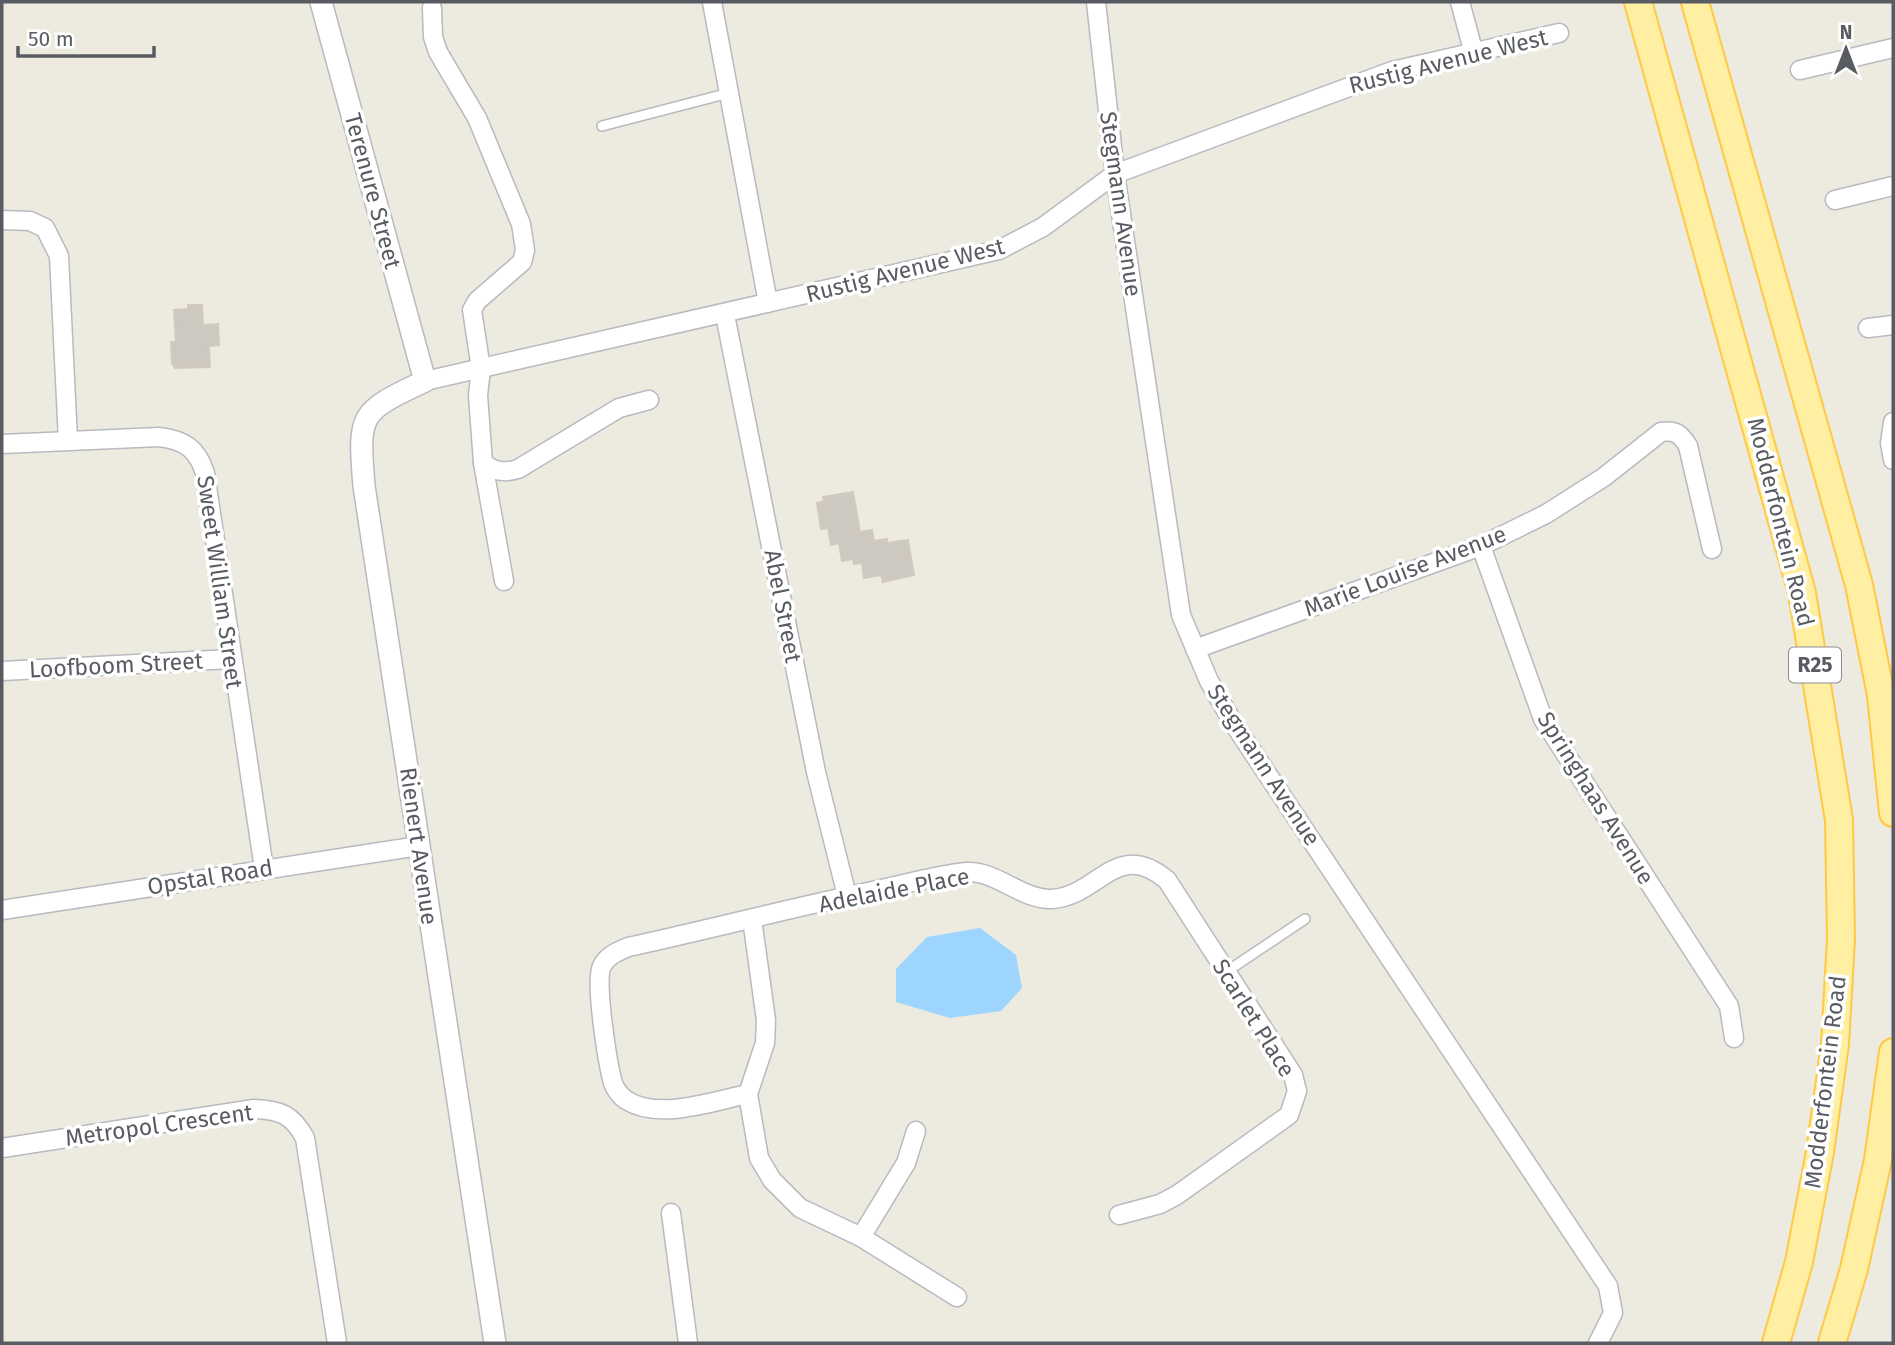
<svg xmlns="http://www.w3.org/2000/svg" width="1895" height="1345" font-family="'Fira Sans',sans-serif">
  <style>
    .water { fill: #9dd5ff }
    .building { fill: #cdc8c0; stroke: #d2cbbd; stroke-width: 2 }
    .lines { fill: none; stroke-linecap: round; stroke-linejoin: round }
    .service-casing { stroke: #b7bac0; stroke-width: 12 }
    .minor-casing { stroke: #b7bac0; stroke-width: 21 }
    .tertiary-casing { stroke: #b7bac0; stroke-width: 24 }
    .primary-casing { stroke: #ffc946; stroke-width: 30 }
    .service { stroke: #fff; stroke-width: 9 }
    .minor { stroke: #fff; stroke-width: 18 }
    .tertiary { stroke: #fff; stroke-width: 21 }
    .primary { stroke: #ffefa2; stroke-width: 26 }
    .labels { text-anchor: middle; stroke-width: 7; stroke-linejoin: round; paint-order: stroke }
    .shield { fill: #fff; stroke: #8a8d91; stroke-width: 2 }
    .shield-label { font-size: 21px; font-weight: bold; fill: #585c62 }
    .street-label { font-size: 23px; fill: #585c62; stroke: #fff }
  </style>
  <rect width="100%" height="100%" fill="#edeadf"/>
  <path class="water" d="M980,928L1016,955L1022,988L1001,1011L950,1018L896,1002V969L927,937Z"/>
  <g class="building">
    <path d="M188,305H202L203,325L218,324L219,345L209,346L210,367L175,368L172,363L171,342H176L174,310L188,309Z"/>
    <path d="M853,492L860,532L872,530L874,541L887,539V543L908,540L914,575L883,582L881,575L864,578L862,563L854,564L853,559L842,561L839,543L831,545L828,528L821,529L817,503L824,501L823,497Z"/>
  </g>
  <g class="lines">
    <g class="service-casing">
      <g id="service">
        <path d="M602,126L729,93"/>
        <path d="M1226,972L1305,919"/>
      </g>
    </g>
    <g class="minor-casing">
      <g id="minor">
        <path d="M712,2L768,303"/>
        <path d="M1096,2L1115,174L1181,615L1209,681L1232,721L1608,1286L1613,1313L1598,1343"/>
        <path d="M1460,2L1473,50"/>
        <path d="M432,8L433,37L438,52L477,118L521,224L525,250L522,262L477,301L472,310L481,369L478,395L483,463C494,472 505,473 518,469L619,408L649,400"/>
        <path d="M1800,70L1893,48"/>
        <path d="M1835,200L1893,186"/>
        <path d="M2,220L30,221L45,228L59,256L68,441"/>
        <path d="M725,315L816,772L847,896"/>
        <path d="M1868,328L1893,325"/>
        <path d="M425,381L999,250L1043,227L1115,174L1392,71L1559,33"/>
        <path d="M1893,422L1890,443L1893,460"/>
        <path d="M2,444L159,437C184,440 197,448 205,473L264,869"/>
        <path d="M483,463L504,581"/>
        <path d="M1481,546L1543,719L1729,1006L1734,1038"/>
        <path d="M1195,649L1481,546L1546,514L1604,477L1661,432C1675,430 1680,433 1688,446L1712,549"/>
        <path d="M2,671L231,659"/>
        <path d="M2,910L419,846"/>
        <path d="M752,919L766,1020L765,1043L748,1094C713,1101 659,1121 626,1100C621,1097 615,1089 613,1083C608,1065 594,980 602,966C608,955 617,952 628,947C711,929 794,907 877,890C906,884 937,875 966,872C996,870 1021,900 1052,899C1099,896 1116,838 1167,880L1293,1075L1297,1091L1289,1115L1177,1195L1160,1204L1119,1215"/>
        <path d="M748,1094L759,1158L772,1180L800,1208L861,1237L957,1297"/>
        <path d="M2,1148L254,1109C280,1110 292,1114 305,1138L337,1343"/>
        <path d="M671,1213L688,1343"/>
        <path d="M861,1237L906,1163L916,1131"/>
      </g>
    </g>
    <g class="tertiary-casing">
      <path id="tertiary" d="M321,2L425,381C359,412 358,413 364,486L495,1343"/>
    </g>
    <g class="primary-casing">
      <g id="primary">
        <path d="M1638,2L1802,593L1839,820L1841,939L1835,1044L1820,1152L1799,1262L1776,1343"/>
        <path d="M1695,2L1859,585L1881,695L1893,813"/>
        <path d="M1832,1343L1854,1269L1878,1160L1893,1052"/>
      </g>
    </g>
    <use href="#service" class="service"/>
    <use href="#minor" class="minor"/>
    <use href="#tertiary" class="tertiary"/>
    <use href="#primary" class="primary"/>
  </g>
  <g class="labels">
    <rect class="shield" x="1789" y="647.5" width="52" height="35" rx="5"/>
    <g class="shield-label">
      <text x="1815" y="672">R25</text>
    </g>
    <g class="street-label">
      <text transform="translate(1448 61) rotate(-14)" y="8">Rustig Avenue West</text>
      <text transform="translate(373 191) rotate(75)" y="8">Terenure Street</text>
      <text transform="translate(1121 204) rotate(82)" y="8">Stegmann Avenue</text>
      <text transform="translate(905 270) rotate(-14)" y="8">Rustig Avenue West</text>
      <text transform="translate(1781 522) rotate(76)" y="8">Modderfontein Road</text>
      <text transform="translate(1405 571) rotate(-21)" y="8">Marie Louise Avenue</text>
      <text transform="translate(220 582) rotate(82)" y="8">Sweet William Street</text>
      <text transform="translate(783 606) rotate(79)" y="8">Abel Street</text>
      <text transform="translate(116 665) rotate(-3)" y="8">Loofboom Street</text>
      <text transform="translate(1264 765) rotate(57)" y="8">Stegmann Avenue</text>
      <text transform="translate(1596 798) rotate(58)" y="8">Springhaas Avenue</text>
      <text transform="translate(419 846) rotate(82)" y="8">Rienert Avenue</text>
      <text transform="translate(210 877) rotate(-9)" y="8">Opstal Road</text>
      <text transform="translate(894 890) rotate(-11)" y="8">Adelaide Place</text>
      <text transform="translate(1254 1018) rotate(58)" y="8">Scarlet Place</text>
      <text transform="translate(1825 1082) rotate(-83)" y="8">Modderfontein Road</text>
      <text transform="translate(159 1125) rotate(-8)" y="8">Metropol Crescent</text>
    </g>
  </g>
  <rect width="1895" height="1345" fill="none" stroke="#585c62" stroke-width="7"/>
  <g transform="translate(1846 49)" stroke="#ffffff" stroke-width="5" paint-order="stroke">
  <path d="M0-5L12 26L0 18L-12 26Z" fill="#585c62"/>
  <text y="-10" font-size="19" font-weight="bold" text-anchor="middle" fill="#585c62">N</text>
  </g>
  <path d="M18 46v10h136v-10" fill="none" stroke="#585c62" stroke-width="3.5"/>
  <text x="28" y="46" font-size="21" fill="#585c62" stroke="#ffffff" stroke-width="5" paint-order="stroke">50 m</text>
</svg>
